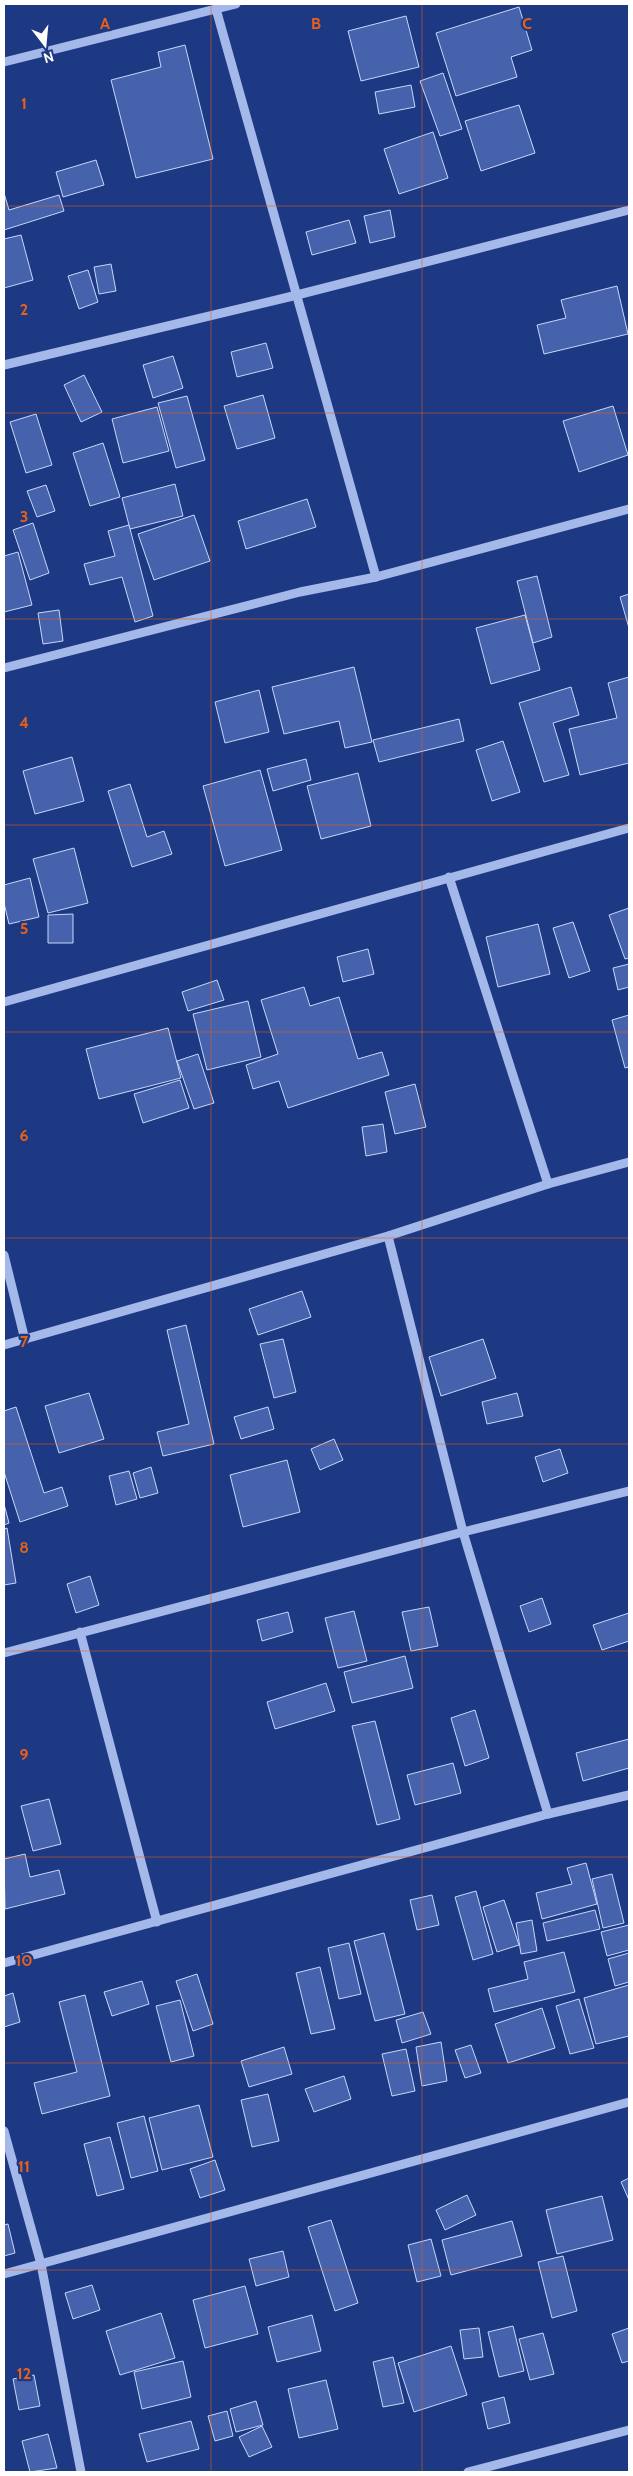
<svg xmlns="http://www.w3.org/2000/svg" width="633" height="2476" font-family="Cabin,sans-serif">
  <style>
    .building { fill: #4662ac; stroke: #c8d6f7 }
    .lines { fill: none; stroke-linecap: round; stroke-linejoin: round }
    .minor { stroke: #a4b8ea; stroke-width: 9 }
    .grid { fill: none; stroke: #e96118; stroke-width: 1; stroke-opacity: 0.55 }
    .grid-label { font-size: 16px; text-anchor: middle; font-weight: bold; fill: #e96118; stroke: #1d3983; stroke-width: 4.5; stroke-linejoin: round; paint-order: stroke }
  </style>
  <rect width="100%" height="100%" fill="#1d3983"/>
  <g class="building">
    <path d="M519,7L532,50L511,57L517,77L456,96L436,33Z"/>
    <path d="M406,16L419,67L361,81L348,31Z"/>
    <path d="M185,45L213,159L136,178L111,80L161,67L158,52Z"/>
    <path d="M443,73L462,129L440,136L420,81Z"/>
    <path d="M411,85L415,107L379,114L375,92Z"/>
    <path d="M519,105L535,153L481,171L465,121Z"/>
    <path d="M433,132L448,178L399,194L384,149Z"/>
    <path d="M96,160L104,185L63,197L56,172Z"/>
    <path d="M4,193L9,210L59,195L64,211L4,230Z"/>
    <path d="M390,210L395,237L370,243L364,216Z"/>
    <path d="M349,220L356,243L312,255L306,232Z"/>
    <path d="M21,235L33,280L4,288V239Z"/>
    <path d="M111,264L116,291L99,294L94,267Z"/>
    <path d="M88,270L98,302L79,309L68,276Z"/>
    <path d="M617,286L628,334L544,354L537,325L566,318L561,300Z"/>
    <path d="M266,343L273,368L237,377L231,352Z"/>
    <path d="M173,356L183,388L153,398L143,365Z"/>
    <path d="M84,375L102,412L81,422L64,385Z"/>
    <path d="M263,395L275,438L237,449L224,406Z"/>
    <path d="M187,396L205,460L176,468L158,403Z"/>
    <path d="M613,406L628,455L579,472L563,421Z"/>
    <path d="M157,407L169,451L123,463L112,419Z"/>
    <path d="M36,414L52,465L26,473L10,422Z"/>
    <path d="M103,443L120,497L90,506L73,453Z"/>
    <path d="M175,484L183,516L130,529L122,498Z"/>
    <path d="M46,485L55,511L37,517L27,491Z"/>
    <path d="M307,499L316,527L246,549L238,521Z"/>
    <path d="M194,515L210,561L154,580L138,534Z"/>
    <path d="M33,523L49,573L30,580L13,530Z"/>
    <path d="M129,525L153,616L135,622L122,577L90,585L84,564L115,556L108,531Z"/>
    <path d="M18,552L32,605L4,612V556Z"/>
    <path d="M537,576L552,637L533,643L517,581Z"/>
    <path d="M629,594V628L620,597Z"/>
    <path d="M59,610L63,641L43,644L38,613Z"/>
    <path d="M525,615L540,670L491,684L476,628Z"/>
    <path d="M354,667L372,742L345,748L339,721L284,734L272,687Z"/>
    <path d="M629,677V763L580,775L569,729L617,718L608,683Z"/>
    <path d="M571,687L579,715L553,723L569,775L544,782L519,703Z"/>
    <path d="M259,690L269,732L225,743L215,702Z"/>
    <path d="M459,719L464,741L379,762L373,740Z"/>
    <path d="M503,741L520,792L492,801L476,750Z"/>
    <path d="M72,757L84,801L35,814L23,771Z"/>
    <path d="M306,759L311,780L273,791L267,769Z"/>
    <path d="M260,770L282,850L225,866L203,786Z"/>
    <path d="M358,773L371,826L321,839L307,786Z"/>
    <path d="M130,784L147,837L164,831L172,854L132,867L108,791Z"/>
    <path d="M74,848L88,903L48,913L33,859Z"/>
    <path d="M30,878L39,917L9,924L4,903V885Z"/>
    <path d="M629,908V958L625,959L609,915Z"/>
    <path d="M73,914V943H48V915Z"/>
    <path d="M573,922L590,971L569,978L553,928Z"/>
    <path d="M538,924L550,974L498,987L486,937Z"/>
    <path d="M368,949L374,974L343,982L337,957Z"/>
    <path d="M629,964V987L618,990L613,968Z"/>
    <path d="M217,980L224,1000L188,1011L182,992Z"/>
    <path d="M304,987L310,1006L339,997L358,1059L382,1052L389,1075L288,1108L279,1081L253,1089L246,1065L278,1054L261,1000Z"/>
    <path d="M248,1001L261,1057L207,1070L193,1014Z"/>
    <path d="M629,1015V1067L625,1068L612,1020Z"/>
    <path d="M168,1028L181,1078L99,1099L86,1049Z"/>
    <path d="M198,1054L214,1103L194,1109L177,1061Z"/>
    <path d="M180,1080L189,1108L143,1123L134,1094Z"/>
    <path d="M415,1084L426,1127L395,1134L385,1092Z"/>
    <path d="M383,1124L387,1152L366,1156L362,1127Z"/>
    <path d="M302,1291L311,1317L258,1335L249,1309Z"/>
    <path d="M186,1325L214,1444L163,1456L157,1432L189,1424L167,1330Z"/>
    <path d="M283,1339L296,1392L274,1398L260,1344Z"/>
    <path d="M483,1339L496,1378L441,1396L429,1357Z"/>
    <path d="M89,1393L104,1439L59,1453L45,1406Z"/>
    <path d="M517,1393L523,1416L487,1424L482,1402Z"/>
    <path d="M16,1407L44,1493L62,1487L68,1506L20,1522L4,1472V1411Z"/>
    <path d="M268,1407L274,1429L241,1439L234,1417Z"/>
    <path d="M334,1439L343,1460L320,1470L311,1449Z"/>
    <path d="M560,1449L568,1473L543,1482L535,1457Z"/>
    <path d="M287,1460L300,1512L243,1527L230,1475Z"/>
    <path d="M151,1467L158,1493L140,1498L133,1473Z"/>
    <path d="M129,1471L137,1499L116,1505L109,1476Z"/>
    <path d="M4,1504L9,1523L4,1525Z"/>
    <path d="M7,1528L16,1583L4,1585V1529Z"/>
    <path d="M90,1576L99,1605L76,1613L67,1584Z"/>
    <path d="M542,1598L551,1624L529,1632L520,1606Z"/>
    <path d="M429,1607L438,1646L411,1651L402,1612Z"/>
    <path d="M354,1611L367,1661L338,1668L325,1618Z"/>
    <path d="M288,1612L293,1632L262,1641L257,1620Z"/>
    <path d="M629,1613V1641L602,1650L593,1625Z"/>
    <path d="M405,1656L413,1688L352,1703L344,1672Z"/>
    <path d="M326,1683L335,1711L275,1729L267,1702Z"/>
    <path d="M475,1710L489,1758L465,1766L451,1718Z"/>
    <path d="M375,1721L400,1819L377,1825L352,1726Z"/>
    <path d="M629,1739V1768L583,1781L576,1753Z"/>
    <path d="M453,1763L461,1793L415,1805L407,1775Z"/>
    <path d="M49,1799L61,1844L33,1851L21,1806Z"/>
    <path d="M25,1854L30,1877L59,1870L65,1894L5,1909L4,1859Z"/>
    <path d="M586,1863L597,1904L542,1919L536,1893L572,1884L567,1868Z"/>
    <path d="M612,1874L624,1923L603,1928L592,1879Z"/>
    <path d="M476,1891L493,1954L473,1960L455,1897Z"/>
    <path d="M432,1895L439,1925L417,1930L410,1900Z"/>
    <path d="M504,1900L519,1945L497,1952L483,1907Z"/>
    <path d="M595,1910L600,1929L547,1941L543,1923Z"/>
    <path d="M532,1920L537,1951L521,1954L516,1923Z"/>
    <path d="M629,1925V1950L607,1956L601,1932Z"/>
    <path d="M384,1933L405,2014L375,2021L354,1941Z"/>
    <path d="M349,1943L361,1994L339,1999L328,1948Z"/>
    <path d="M564,1952L575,1992L494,2012L488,1989L528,1979L524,1962Z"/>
    <path d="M629,1953V1982L615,1986L608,1959Z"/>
    <path d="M320,1967L335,2029L311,2034L296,1973Z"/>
    <path d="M197,1974L213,2024L193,2031L176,1981Z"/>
    <path d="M142,1981L149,2004L112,2016L104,1992Z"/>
    <path d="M629,1985V2036L596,2044L584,1998Z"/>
    <path d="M13,1993L20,2022L4,2027V1996Z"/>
    <path d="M85,1995L110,2096L42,2114L34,2083L77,2072L59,2002Z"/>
    <path d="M579,1999L594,2048L570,2054L556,2006Z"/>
    <path d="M180,2000L194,2056L171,2062L156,2006Z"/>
    <path d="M542,2008L555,2048L508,2063L495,2024Z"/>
    <path d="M423,2012L431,2034L402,2043L396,2020Z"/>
    <path d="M441,2042L447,2081L422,2086L416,2047Z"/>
    <path d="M471,2045L481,2073L465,2078L455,2050Z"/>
    <path d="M284,2047L292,2074L249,2087L241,2061Z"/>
    <path d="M406,2049L415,2091L392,2096L382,2054Z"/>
    <path d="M344,2076L351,2099L314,2112L305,2089Z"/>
    <path d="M268,2094L279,2141L252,2147L241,2100Z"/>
    <path d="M199,2105L213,2157L162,2170L149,2118Z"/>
    <path d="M144,2116L158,2171L131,2178L117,2123Z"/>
    <path d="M110,2137L124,2189L97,2196L84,2144Z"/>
    <path d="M215,2160L225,2190L200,2198L190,2169Z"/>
    <path d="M629,2178V2200L621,2182Z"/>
    <path d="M467,2195L476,2215L445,2230L436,2210Z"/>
    <path d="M602,2196L613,2240L557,2254L546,2210Z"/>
    <path d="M331,2220L358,2303L335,2311L308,2227Z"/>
    <path d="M512,2221L522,2256L451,2275L442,2240Z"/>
    <path d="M8,2224L15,2253L4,2256V2225Z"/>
    <path d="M431,2239L441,2276L417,2282L408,2245Z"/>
    <path d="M283,2251L289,2277L256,2286L249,2259Z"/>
    <path d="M563,2256L577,2311L552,2318L538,2262Z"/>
    <path d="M92,2285L100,2310L73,2319L65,2293Z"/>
    <path d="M245,2286L258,2334L205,2348L193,2300Z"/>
    <path d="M161,2313L175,2358L120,2375L106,2331Z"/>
    <path d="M312,2315L321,2351L277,2362L268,2327Z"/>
    <path d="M513,2326L524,2371L499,2377L488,2332Z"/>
    <path d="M479,2328L483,2357L464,2359L460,2330Z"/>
    <path d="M629,2328V2361L622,2363L612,2334Z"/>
    <path d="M543,2333L554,2374L530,2380L519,2339Z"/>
    <path d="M451,2346L467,2395L414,2412L398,2363Z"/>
    <path d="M393,2357L404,2403L383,2407L373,2362Z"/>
    <path d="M183,2361L191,2397L142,2409L134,2372Z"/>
    <path d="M34,2375L40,2406L19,2410L13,2379Z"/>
    <path d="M326,2380L338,2429L299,2438L288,2389Z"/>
    <path d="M504,2397L510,2423L488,2429L482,2403Z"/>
    <path d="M256,2401L263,2425L236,2432L230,2409Z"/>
    <path d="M227,2411L233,2436L215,2441L208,2416Z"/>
    <path d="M191,2421L199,2449L147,2462L139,2434Z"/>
    <path d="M262,2426L272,2447L249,2457L239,2437Z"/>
    <path d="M48,2434L57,2468L30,2472L22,2441Z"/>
  </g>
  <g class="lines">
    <g class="minor">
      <path d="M216,9L376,577"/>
      <path d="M4,62L236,4"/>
      <path d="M4,365L297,295L629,210"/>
      <path d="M4,668L300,592L376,577L629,509"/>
      <path d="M449,877L548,1184"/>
      <path d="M4,1002L629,828"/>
      <path d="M388,1236L463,1532L548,1814"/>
      <path d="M4,1255L25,1340"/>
      <path d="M4,1345L388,1236L548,1184L629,1162"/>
      <path d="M80,1632L157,1922"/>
      <path d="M4,1653L463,1532L629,1491"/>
      <path d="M4,1963L548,1814L629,1795"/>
      <path d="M4,2131L41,2264L81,2472"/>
      <path d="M4,2274L629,2102"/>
      <path d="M468,2472L629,2430"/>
    </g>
  </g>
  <path class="grid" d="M211,4V2472M422,4V2472M4,206H629M4,413H629M4,619H629M4,825H629M4,1032H629M4,1238H629M4,1444H629M4,1651H629M4,1857H629M4,2063H629M4,2270H629"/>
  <g class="grid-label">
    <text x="105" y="29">A</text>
    <text x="316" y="29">B</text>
    <text x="527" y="29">C</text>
    <text x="24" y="109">1</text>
    <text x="24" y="315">2</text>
    <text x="24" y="522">3</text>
    <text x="24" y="728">4</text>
    <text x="24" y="934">5</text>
    <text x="24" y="1141">6</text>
    <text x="24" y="1347">7</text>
    <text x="24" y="1553">8</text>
    <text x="24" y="1760">9</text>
    <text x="24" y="1966">10</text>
    <text x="24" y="2172">11</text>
    <text x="24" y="2379">12</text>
  </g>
  <rect width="633" height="2476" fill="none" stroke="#ffffff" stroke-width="10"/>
  <g transform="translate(45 45) rotate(164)" stroke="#1d3983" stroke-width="4" paint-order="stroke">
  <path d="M0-4L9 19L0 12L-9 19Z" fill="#ffffff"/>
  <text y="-8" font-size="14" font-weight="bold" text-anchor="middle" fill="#ffffff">N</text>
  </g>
</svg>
